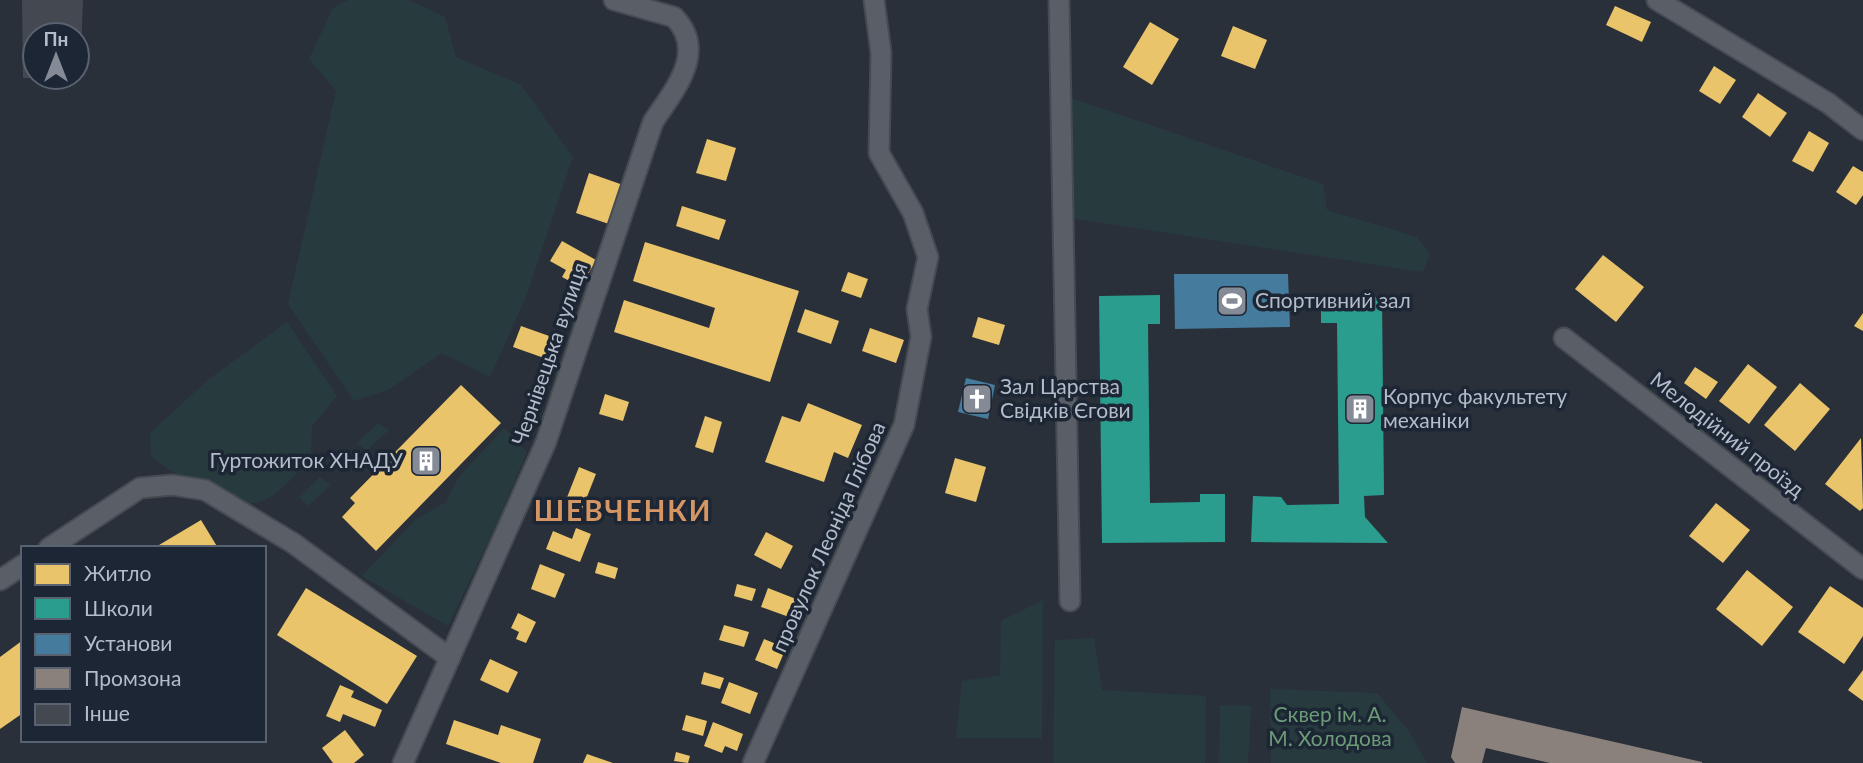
<svg xmlns="http://www.w3.org/2000/svg" width="1863" height="763" font-family="Lato,sans-serif">
  <style>
    .green { fill: #273b3f }
    .homes { fill: #e9c46a }
    .schools { fill: #2a9d8f }
    .public { fill: #457b9d }
    .industry { fill: #8a817c }
    .building { fill: #444951 }
    .lines { fill: none; stroke-linecap: round; stroke-linejoin: round }
    .street-casing { stroke: #464b52; stroke-width: 23 }
    .street { stroke: #5a5f67; stroke-width: 19 }
    .labels { text-anchor: middle; stroke-width: 7; stroke-linejoin: round; paint-order: stroke }
    .poi-label { font-size: 21px; fill: #b4bcca; stroke: #1d2634; text-anchor: start }
    .street-label { font-size: 21px; fill: #b4bcca; stroke: #1d2634 }
    .park-label { font-size: 21px; fill: #6b9b77; stroke: #1d2634 }
    .district-label { font-size: 28px; font-weight: bold; letter-spacing: 2px; fill: #d69663; stroke: #1d2634 }
  </style>
  <rect width="100%" height="100%" fill="#2a3039"/>
  <g class="green">
    <path d="M348,0H409L445,17L456,57L521,85L573,157L526,297L490,377L442,353L388,390L354,401L288,304L336,91L309,59L333,8Z"/>
    <path d="M1071,98L1323,184L1327,210L1417,237L1430,254L1423,272L1070,218Z"/>
    <path d="M287,322L337,396L312,426L311,459C298,471 283,490 267,499C234,517 176,476 151,456L150,433L209,379Z"/>
    <path d="M378,423L389,430L366,451L357,443Z"/>
    <path d="M504,428L527,452L498,521L448,626L362,576L416,519L446,502L458,478Z"/>
    <path d="M320,477L331,485L308,506L299,497Z"/>
    <path d="M1043,600L1042,738H956L962,681L1000,675L1001,621Z"/>
    <path d="M1094,638L1102,690L1206,696L1205,763H1053L1055,640Z"/>
    <path d="M1270,689L1377,693L1408,730L1427,763H1271Z"/>
    <path d="M1220,705L1251,706L1248,763H1219Z"/>
  </g>
  <g class="homes">
    <path d="M1615,6L1651,22L1642,42L1606,25Z"/>
    <path d="M1150,22L1179,39L1152,85L1123,67Z"/>
    <path d="M1233,26L1267,40L1255,69L1221,56Z"/>
    <path d="M1714,66L1736,80L1720,104L1699,91Z"/>
    <path d="M1758,93L1787,113L1770,137L1742,117Z"/>
    <path d="M1809,131L1829,143L1813,172L1792,161Z"/>
    <path d="M707,139L736,148L726,181L696,173Z"/>
    <path d="M1853,166L1863,172V195L1856,205L1836,192Z"/>
    <path d="M589,173L626,186L612,225L576,213Z"/>
    <path d="M682,206L726,220L719,240L676,226Z"/>
    <path d="M562,241L596,260L581,287L562,277L566,270L550,261Z"/>
    <path d="M645,242L799,291L770,382L614,332L624,300L709,328L715,308L633,281Z"/>
    <path d="M1603,255L1644,287L1616,322L1575,289Z"/>
    <path d="M848,272L868,279L861,298L841,291Z"/>
    <path d="M805,309L839,321L831,344L797,332Z"/>
    <path d="M1863,313V331L1854,326Z"/>
    <path d="M978,317L1005,325L999,345L972,337Z"/>
    <path d="M521,326L552,337L544,358L513,347Z"/>
    <path d="M870,328L904,340L896,363L862,351Z"/>
    <path d="M1748,364L1777,387L1749,424L1719,401Z"/>
    <path d="M1695,367L1718,382L1706,399L1684,383Z"/>
    <path d="M1800,383L1830,409L1795,451L1764,425Z"/>
    <path d="M461,385L501,423L376,551L342,517L355,503L350,498Z"/>
    <path d="M605,394L629,402L623,421L599,414Z"/>
    <path d="M808,403L862,425L848,458L834,452L824,482L765,462L782,416L800,422Z"/>
    <path d="M705,416L722,422L713,453L695,447Z"/>
    <path d="M1861,438L1863,508L1860,511L1825,484Z"/>
    <path d="M955,458L986,467L976,502L945,493Z"/>
    <path d="M579,467L596,474L579,517L562,510Z"/>
    <path d="M1716,503L1750,530L1723,563L1689,536Z"/>
    <path d="M201,520L218,548H154Z"/>
    <path d="M576,528L591,534L580,562L546,549L553,531L572,539Z"/>
    <path d="M766,532L793,546L781,569L754,555Z"/>
    <path d="M598,562L618,568L615,579L595,573Z"/>
    <path d="M540,564L565,574L555,598L531,589Z"/>
    <path d="M1747,570L1793,607L1762,646L1716,609Z"/>
    <path d="M737,584L756,589L752,601L734,596Z"/>
    <path d="M1830,586L1863,608V636L1844,664L1798,632Z"/>
    <path d="M306,588L417,656L387,704L277,635Z"/>
    <path d="M768,588L796,599L789,617L761,607Z"/>
    <path d="M518,613L536,622L526,643L516,639L519,632L511,628Z"/>
    <path d="M724,625L749,632L744,647L719,640Z"/>
    <path d="M764,639L786,648L777,669L755,660Z"/>
    <path d="M23,640V713L0,729V657Z"/>
    <path d="M490,659L518,672L508,693L480,680Z"/>
    <path d="M1863,670V701L1848,690Z"/>
    <path d="M704,672L724,678L720,689L701,684Z"/>
    <path d="M729,682L758,693L750,714L721,703Z"/>
    <path d="M340,685L354,691L351,697L382,710L375,727L343,714L340,722L326,716Z"/>
    <path d="M686,715L707,721L703,736L682,730Z"/>
    <path d="M454,720L498,735L501,725L541,739L533,763H501L446,744Z"/>
    <path d="M713,722L743,734L737,751L725,746L722,753L704,746Z"/>
    <path d="M345,730L364,755L354,763H333L322,748Z"/>
    <path d="M676,752L690,756L688,763L674,761Z"/>
    <path d="M587,754L613,763H583Z"/>
  </g>
  <g class="schools">
    <path d="M1160,295V324H1148L1150,503L1200,502V494H1225V542L1102,543L1099,296Z"/>
    <path d="M1321,297H1382L1384,495L1364,496L1365,517L1388,543L1251,542L1253,496L1281,497L1287,505L1339,504L1337,323H1321Z"/>
  </g>
  <g class="public">
    <path d="M1174,274H1288L1290,327L1175,329Z"/>
    <path d="M966,378L995,385L988,419L958,412Z"/>
  </g>
  <path class="industry" d="M1462,707L1702,762V763H1550L1486,748L1482,763H1455L1451,757Z"/>
  <path class="building" d="M22,0H83L80,78H77V35H35V78H23Z"/>
  <g class="lines">
    <g class="street-casing">
      <g id="street">
        <path d="M1059,0L1070,601"/>
        <path d="M1657,0L1828,103L1863,130"/>
        <path d="M1564,338L1863,569"/>
        <path d="M49,548L140,488L172,485L205,490L293,543L450,658"/>
        <path d="M0,580L23,565"/>
        <path d="M403,763L546,442L653,122C674,90 708,52 674,17L614,0"/>
        <path d="M753,763L904,425L921,337L917,309L928,257L913,213L879,153L881,53L874,0"/>
      </g>
    </g>
    <use href="#street" class="street"/>
  </g>
  <defs>
    <g id="stadium-square" transform="scale(1.575)"><rect x="-9" y="-9" width="18" height="18" rx="4" fill="#848b97" stroke="#1d2634"/><path d="M0-5a6.5 5 0 1 0 0 10a6.5 5 0 1 0 0-10ZM-3.5-1.8h7v3.6h-7Z" fill="#fff"/></g>
    <g id="church-square" transform="scale(1.575)"><rect x="-9" y="-9" width="18" height="18" rx="4" fill="#848b97" stroke="#1d2634"/><path d="M-1.2-6h2.4v3.5h3.3v2.4h-3.3V6h-2.4V-.1h-3.3v-2.4h3.3Z" fill="#fff"/></g>
    <g id="building-square" transform="scale(1.575)"><rect x="-9" y="-9" width="18" height="18" rx="4" fill="#848b97" stroke="#1d2634"/><path d="M-4-6H4V6H1V3H-1V6H-4ZM-2.5-4.3h1.7v1.8h-1.7ZM.8-4.3h1.7v1.8H.8ZM-2.5-1h1.7V.8h-1.7ZM.8-1h1.7V.8H.8Z" fill="#fff"/></g>
  </defs>
  <g fill-rule="evenodd">
    <use href="#stadium-square" x="1232" y="301"/>
    <use href="#church-square" x="977" y="399"/>
    <use href="#building-square" x="1360" y="409"/>
    <use href="#building-square" x="426" y="461"/>
  </g>
  <g class="labels">
    <g class="poi-label">
      <text x="1255" y="308">Спортивний зал</text>
      <text x="1000" y="394">Зал Царства<tspan x="1000" dy="24">Свідків Єгови</tspan></text>
      <text x="1383" y="404">Корпус факультету<tspan x="1383" dy="24">механіки</tspan></text>
      <text x="403" y="468" text-anchor="end">Гуртожиток ХНАДУ</text>
    </g>
    <g class="street-label">
      <text transform="translate(550 354) rotate(-71)" y="7">Чернівецька вулиця</text>
      <text transform="translate(1727 435) rotate(38)" y="7">Мелодійний проїзд</text>
      <text transform="translate(829 537) rotate(-66)" y="7">провулок Леоніда Глібова</text>
    </g>
    <g class="park-label">
      <text x="1330" y="722">Сквер ім. А.<tspan x="1330" dy="24">М. Холодова</tspan></text>
    </g>
    <g class="district-label">
      <text x="623" y="521">ШЕВЧЕНКИ</text>
    </g>
  </g>
  <rect x="21" y="546" width="245" height="196" fill="#1d2634" stroke="#596270" stroke-width="2"/>
  <rect x="35" y="564" width="35" height="21" fill="#e9c46a" stroke="#596270" stroke-width="2"/>
  <text x="84" y="581" font-size="21" fill="#b4bcca">Житло</text>
  <rect x="35" y="598" width="35" height="21" fill="#2a9d8f" stroke="#596270" stroke-width="2"/>
  <text x="84" y="616" font-size="21" fill="#b4bcca">Школи</text>
  <rect x="35" y="634" width="35" height="21" fill="#457b9d" stroke="#596270" stroke-width="2"/>
  <text x="84" y="651" font-size="21" fill="#b4bcca">Установи</text>
  <rect x="35" y="668" width="35" height="21" fill="#8a817c" stroke="#596270" stroke-width="2"/>
  <text x="84" y="686" font-size="21" fill="#b4bcca">Промзона</text>
  <rect x="35" y="704" width="35" height="21" fill="#444951" stroke="#596270" stroke-width="2"/>
  <text x="84" y="721" font-size="21" fill="#b4bcca">Інше</text>
  <g transform="translate(56 56)"><circle r="33" fill="#1d2634" stroke="#596270" stroke-width="2"/>
  <path d="M0-5L12 26L0 18L-12 26Z" fill="#848b97"/>
  <text y="-10" font-size="19" font-weight="bold" text-anchor="middle" fill="#b4bcca">Пн</text>
  </g>
</svg>
